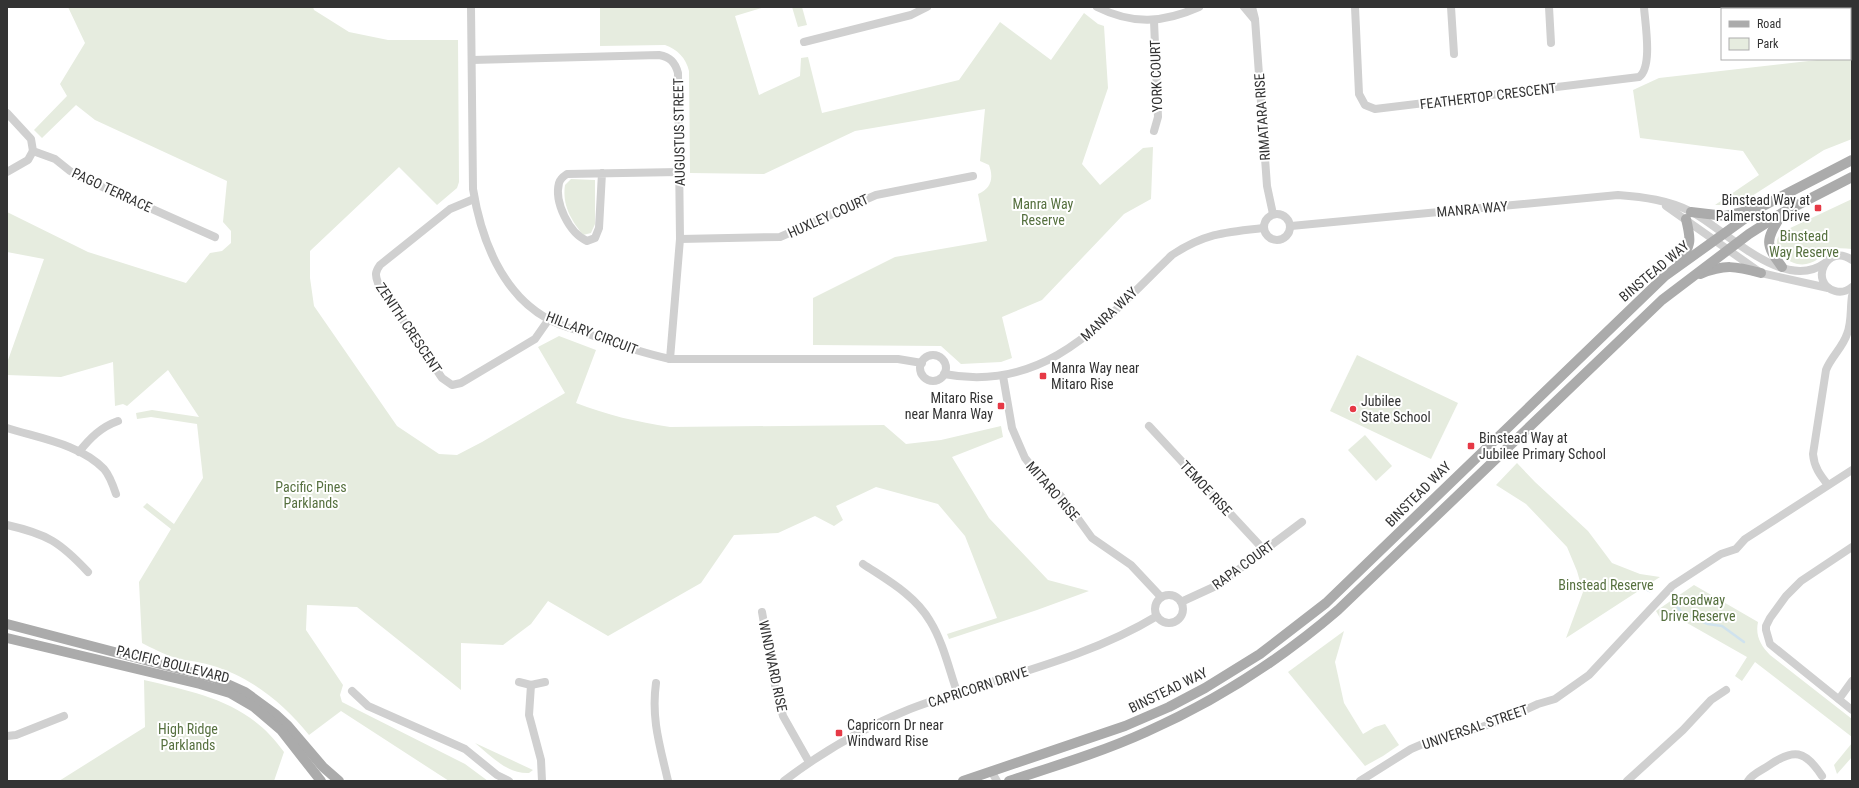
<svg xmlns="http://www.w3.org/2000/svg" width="1859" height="788" font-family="'Roboto Condensed',sans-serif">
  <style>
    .green { fill: #e6ecdf }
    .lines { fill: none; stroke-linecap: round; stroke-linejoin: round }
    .stream { stroke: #cfe2ee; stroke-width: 2.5 }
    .minor { stroke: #d0d0d0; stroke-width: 8 }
    .major { stroke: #ababab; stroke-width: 10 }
    .poi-dot { fill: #e63946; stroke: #fff; stroke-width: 1.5 }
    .labels { text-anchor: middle; stroke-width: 4; stroke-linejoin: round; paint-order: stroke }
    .street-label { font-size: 14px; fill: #333; stroke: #fff }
    .poi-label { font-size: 14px; fill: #333; stroke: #fff; text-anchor: start }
    .park-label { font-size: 14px; fill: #56703f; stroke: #fff }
  </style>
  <rect width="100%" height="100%" fill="#fff"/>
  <g class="green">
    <path d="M68,7H313L314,10L349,32L388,40H458L459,182L457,188L437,205L399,167L310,251V278L314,306L397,426L439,454L457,455L482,442L565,393L538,347L559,336L596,350L576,403C607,415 637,422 670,427L884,425L906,444L941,440L1001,426L1003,437L952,457L989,518L1048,580L1089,591L1037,610L949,639L947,634L997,618L965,536L938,504L876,487L836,506L843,520L834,526L815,516L778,533L734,535L701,583L608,636L548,601L531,624L503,645L461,643V690L357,607L307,605L306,630L343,685L340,695L342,702L465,764L488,781H449L341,711L309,735C283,703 250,676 210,665C198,661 185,661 173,657C163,654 152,648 142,643L139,582L171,529L143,507L147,503L174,524L203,478L197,424L151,417L137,419L136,413L152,410L199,417L168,370L127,406L123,404L115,406L113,362L61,377L7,375V363L44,259L7,252V212L88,252L186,283L210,253L222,251L231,243V231L223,222L227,181L95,120L76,105L42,138L34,130L67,96L60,84L85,43Z"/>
    <path d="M600,7H765L735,16L759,95L800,76L801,58L808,57L822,113L959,80L1000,22L1051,60L1084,13L1098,24L1104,26L1108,88L1082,164L1100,185L1143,148L1153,147L1151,199L1124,214L1042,300L1002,317L1012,358L1001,362L961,364L941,346L813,345V298L895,257L987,241L978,194C991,189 994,178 989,165L980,161L985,109L855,131L764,174L690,173L689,71C686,58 677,49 665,45L600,46Z"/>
    <path d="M792,7H802L807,25L798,27Z"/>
    <path d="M1850,56L1852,57V139L1824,150L1741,203L1730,205H1715L1759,175L1743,151L1640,138L1633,90L1659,78L1826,59H1850Z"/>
    <path d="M571,179L595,180V224L591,233L583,235C571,220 562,205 565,185Z"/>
    <path d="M1852,199V249C1845,249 1838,247 1831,250C1823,253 1818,261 1810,263C1797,268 1779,259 1777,244C1776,237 1781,234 1786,230Z"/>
    <path d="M1357,355L1458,403L1431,459L1330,411Z"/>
    <path d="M1365,435L1392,466L1376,481L1348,450Z"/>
    <path d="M1517,463L1535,482L1588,531L1612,563L1640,574L1660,577L1566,638L1583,592L1577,571L1567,547L1526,504L1496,485Z"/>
    <path d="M1694,585L1758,622C1755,636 1761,646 1770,655L1852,719V737L1755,662L1742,681L1735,676L1747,657L1673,615L1660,618L1656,611Z"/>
    <path d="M1344,631L1335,662L1344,703L1363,734L1375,727L1385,724L1399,745L1383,756L1365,766L1288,672Z"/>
    <path d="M144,680C199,693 249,702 284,752L274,781H59L145,727Z"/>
    <path d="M475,743L533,770L529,773C507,774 491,756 475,743Z"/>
    <path d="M1852,743V757L1837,774L1834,765Z"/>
  </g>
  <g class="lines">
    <g class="stream">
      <path d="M1639,586L1650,591"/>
      <path d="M1675,603L1681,612L1708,624L1722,626L1744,642"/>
    </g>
    <g class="minor">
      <path d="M471,7L473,189C481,239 502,294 548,319C562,327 579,330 594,336C619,345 643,353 670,359H898L922,363"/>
      <path d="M1097,7C1133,25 1163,23 1199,7"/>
      <path d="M1244,7L1254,19"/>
      <path d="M1252,7L1255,19L1267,186L1273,214"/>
      <path d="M1355,7L1359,94L1365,105L1375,109L1639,77C1653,67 1645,23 1644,7"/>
      <path d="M1451,7L1454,54"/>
      <path d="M1549,7L1551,43"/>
      <path d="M1740,7L1741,9"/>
      <path d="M1851,7L1852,10"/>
      <path d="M804,42L911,15L927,7"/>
      <path d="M472,60L659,55C670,57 675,62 678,73L680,239L670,359"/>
      <path d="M7,113L31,139L33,151L55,159L70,171L96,184L215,237"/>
      <path d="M1154,131L1158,117L1154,21"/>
      <path d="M7,172L28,160L33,151"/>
      <path d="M602,173L599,228L595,238L587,241C569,233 554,202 559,183C560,179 564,176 567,174L679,172"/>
      <path d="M474,199L450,209L380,265C375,272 375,275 378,283L442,378L452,385L461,383L535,339L549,319"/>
      <path d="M1666,206L1761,273L1828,288"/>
      <circle cx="1277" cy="227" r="13"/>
      <path d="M1291,226L1618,195C1644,197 1668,200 1692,212C1727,231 1784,293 1825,263"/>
      <path d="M680,239L780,237L876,195L973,176"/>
      <path d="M1852,260C1827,242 1808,283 1835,291C1841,293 1847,291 1852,287"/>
      <circle cx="933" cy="368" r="13"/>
      <path d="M944,374C1048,394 1105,319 1172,255C1205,233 1226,232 1264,228"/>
      <path d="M1003,376L1012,428L1025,458L1044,482L1060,495L1071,509L1092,538L1131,565L1161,597"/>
      <path d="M1149,426L1264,550"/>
      <path d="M7,428C38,438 80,444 104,469C110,476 113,485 116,494"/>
      <path d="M79,452C90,438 101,427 118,421"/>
      <path d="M1828,485C1820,475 1814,467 1813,454L1826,370C1831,357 1843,347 1847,334C1852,322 1850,309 1852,296"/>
      <path d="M7,525C47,534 60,542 88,572"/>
      <path d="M1852,547L1801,581L1786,596L1770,618L1766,626V630L1770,644L1852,710"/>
      <path d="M863,564C887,580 915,595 930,621C943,642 949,669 957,692"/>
      <circle cx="1169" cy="609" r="14"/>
      <path d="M1181,602L1218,585L1302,522"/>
      <path d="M762,612L775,685L783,716L809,762"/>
      <path d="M519,682L531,685L545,682"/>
      <path d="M656,683C651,719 660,746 668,781"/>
      <path d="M531,685L529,715L541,760L542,781"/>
      <path d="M352,691L368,706L465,749L497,775L509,781"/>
      <path d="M1839,699L1852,681"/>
      <path d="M7,736L16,735L64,716"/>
      <path d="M991,771L997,781"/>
      <path d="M784,781C822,752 865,727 910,709C992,678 1081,662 1157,616"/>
      <path d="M1360,781L1411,749L1439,737L1479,728L1509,717L1538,704L1555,699L1589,675L1672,586L1721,554L1736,549L1745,539L1852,470"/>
      <path d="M1627,781L1683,730L1711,700L1726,690"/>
      <path d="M1748,781C1752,774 1762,770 1768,766C1794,748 1805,750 1822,776"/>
    </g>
    <g class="major">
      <path d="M1691,212L1725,216L1752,210"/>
      <path d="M1781,215C1766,241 1764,243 1782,267"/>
      <path d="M1679,262C1692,245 1691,239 1686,219"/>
      <path d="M1700,274C1725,264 1735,266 1761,273"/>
      <path d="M7,624L214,678L245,692L275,714L288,726L323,767L339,781"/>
      <path d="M7,638L200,684L230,693L254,707L281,730L321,781"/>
      <path d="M963,781L1125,726L1169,707L1205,688L1260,654L1326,603L1665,276L1761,207L1852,160"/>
      <path d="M1009,781C1055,766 1102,752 1146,732C1216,701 1280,660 1338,610L1662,300L1749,234L1782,213L1852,177"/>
    </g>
  </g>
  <g class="poi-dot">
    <rect x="1814" y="204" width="8" height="8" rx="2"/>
    <rect x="1039" y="372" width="8" height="8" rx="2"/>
    <rect x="997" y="402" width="8" height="8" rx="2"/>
    <circle cx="1353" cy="409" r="4"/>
    <rect x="1467" y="442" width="8" height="8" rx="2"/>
    <rect x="835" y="729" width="8" height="8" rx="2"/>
  </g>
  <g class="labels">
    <g class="street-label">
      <text transform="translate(1156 76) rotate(-92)" y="5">YORK COURT</text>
      <text transform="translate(1488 96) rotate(-7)" y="5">FEATHERTOP CRESCENT</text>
      <text transform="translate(1262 117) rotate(-94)" y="5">RIMATARA RISE</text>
      <text transform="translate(679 132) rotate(-91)" y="5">AUGUSTUS STREET</text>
      <text transform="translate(112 190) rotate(25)" y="5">PAGO TERRACE</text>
      <text transform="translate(1472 209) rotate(-5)" y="5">MANRA WAY</text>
      <text transform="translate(828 216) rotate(-24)" y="5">HUXLEY COURT</text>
      <text transform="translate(1654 271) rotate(-40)" y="5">BINSTEAD WAY</text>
      <text transform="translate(1109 314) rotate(-43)" y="5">MANRA WAY</text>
      <text transform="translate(409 328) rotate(56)" y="5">ZENITH CRESCENT</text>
      <text transform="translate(592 333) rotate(21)" y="5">HILLARY CIRCUIT</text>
      <text transform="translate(1206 488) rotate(47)" y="5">TEMOE RISE</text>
      <text transform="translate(1053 491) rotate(49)" y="5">MITARO RISE</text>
      <text transform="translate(1418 494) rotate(-45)" y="5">BINSTEAD WAY</text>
      <text transform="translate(1243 565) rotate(-36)" y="5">RAPA COURT</text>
      <text transform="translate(173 664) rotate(14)" y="5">PACIFIC BOULEVARD</text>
      <text transform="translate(773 666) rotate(78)" y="5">WINDWARD RISE</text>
      <text transform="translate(978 687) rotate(-18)" y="5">CAPRICORN DRIVE</text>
      <text transform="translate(1168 690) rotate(-26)" y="5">BINSTEAD WAY</text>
      <text transform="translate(1475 727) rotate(-19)" y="5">UNIVERSAL STREET</text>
    </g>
    <g class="poi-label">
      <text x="1810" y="205" text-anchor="end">Binstead Way at<tspan x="1810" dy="16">Palmerston Drive</tspan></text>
      <text x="1051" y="373">Manra Way near<tspan x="1051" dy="16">Mitaro Rise</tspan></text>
      <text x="993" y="403" text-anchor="end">Mitaro Rise<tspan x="993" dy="16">near Manra Way</tspan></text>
      <text x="1361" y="406">Jubilee<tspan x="1361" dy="16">State School</tspan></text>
      <text x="1479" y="443">Binstead Way at<tspan x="1479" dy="16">Jubilee Primary School</tspan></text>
      <text x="847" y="730">Capricorn Dr near<tspan x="847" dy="16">Windward Rise</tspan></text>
    </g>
    <g class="park-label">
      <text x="1043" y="209">Manra Way<tspan x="1043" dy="16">Reserve</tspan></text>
      <text x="1804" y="241">Binstead<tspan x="1804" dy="16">Way Reserve</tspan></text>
      <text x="311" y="492">Pacific Pines<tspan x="311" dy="16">Parklands</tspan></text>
      <text x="1606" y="590">Binstead Reserve</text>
      <text x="1698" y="605">Broadway<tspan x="1698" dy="16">Drive Reserve</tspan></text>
      <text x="188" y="734">High Ridge<tspan x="188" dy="16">Parklands</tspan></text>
    </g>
  </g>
  <rect width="1859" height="788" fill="none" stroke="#333333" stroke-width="16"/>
  <rect x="1721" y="8" width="130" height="52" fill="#ffffff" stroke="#adadad"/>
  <rect x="1729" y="21" width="20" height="6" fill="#ababab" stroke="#adadad"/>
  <text x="1757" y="28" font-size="12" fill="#333333">Road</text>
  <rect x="1729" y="38" width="20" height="12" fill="#e6ecdf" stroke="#adadad"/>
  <text x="1757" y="48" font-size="12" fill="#333333">Park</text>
</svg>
